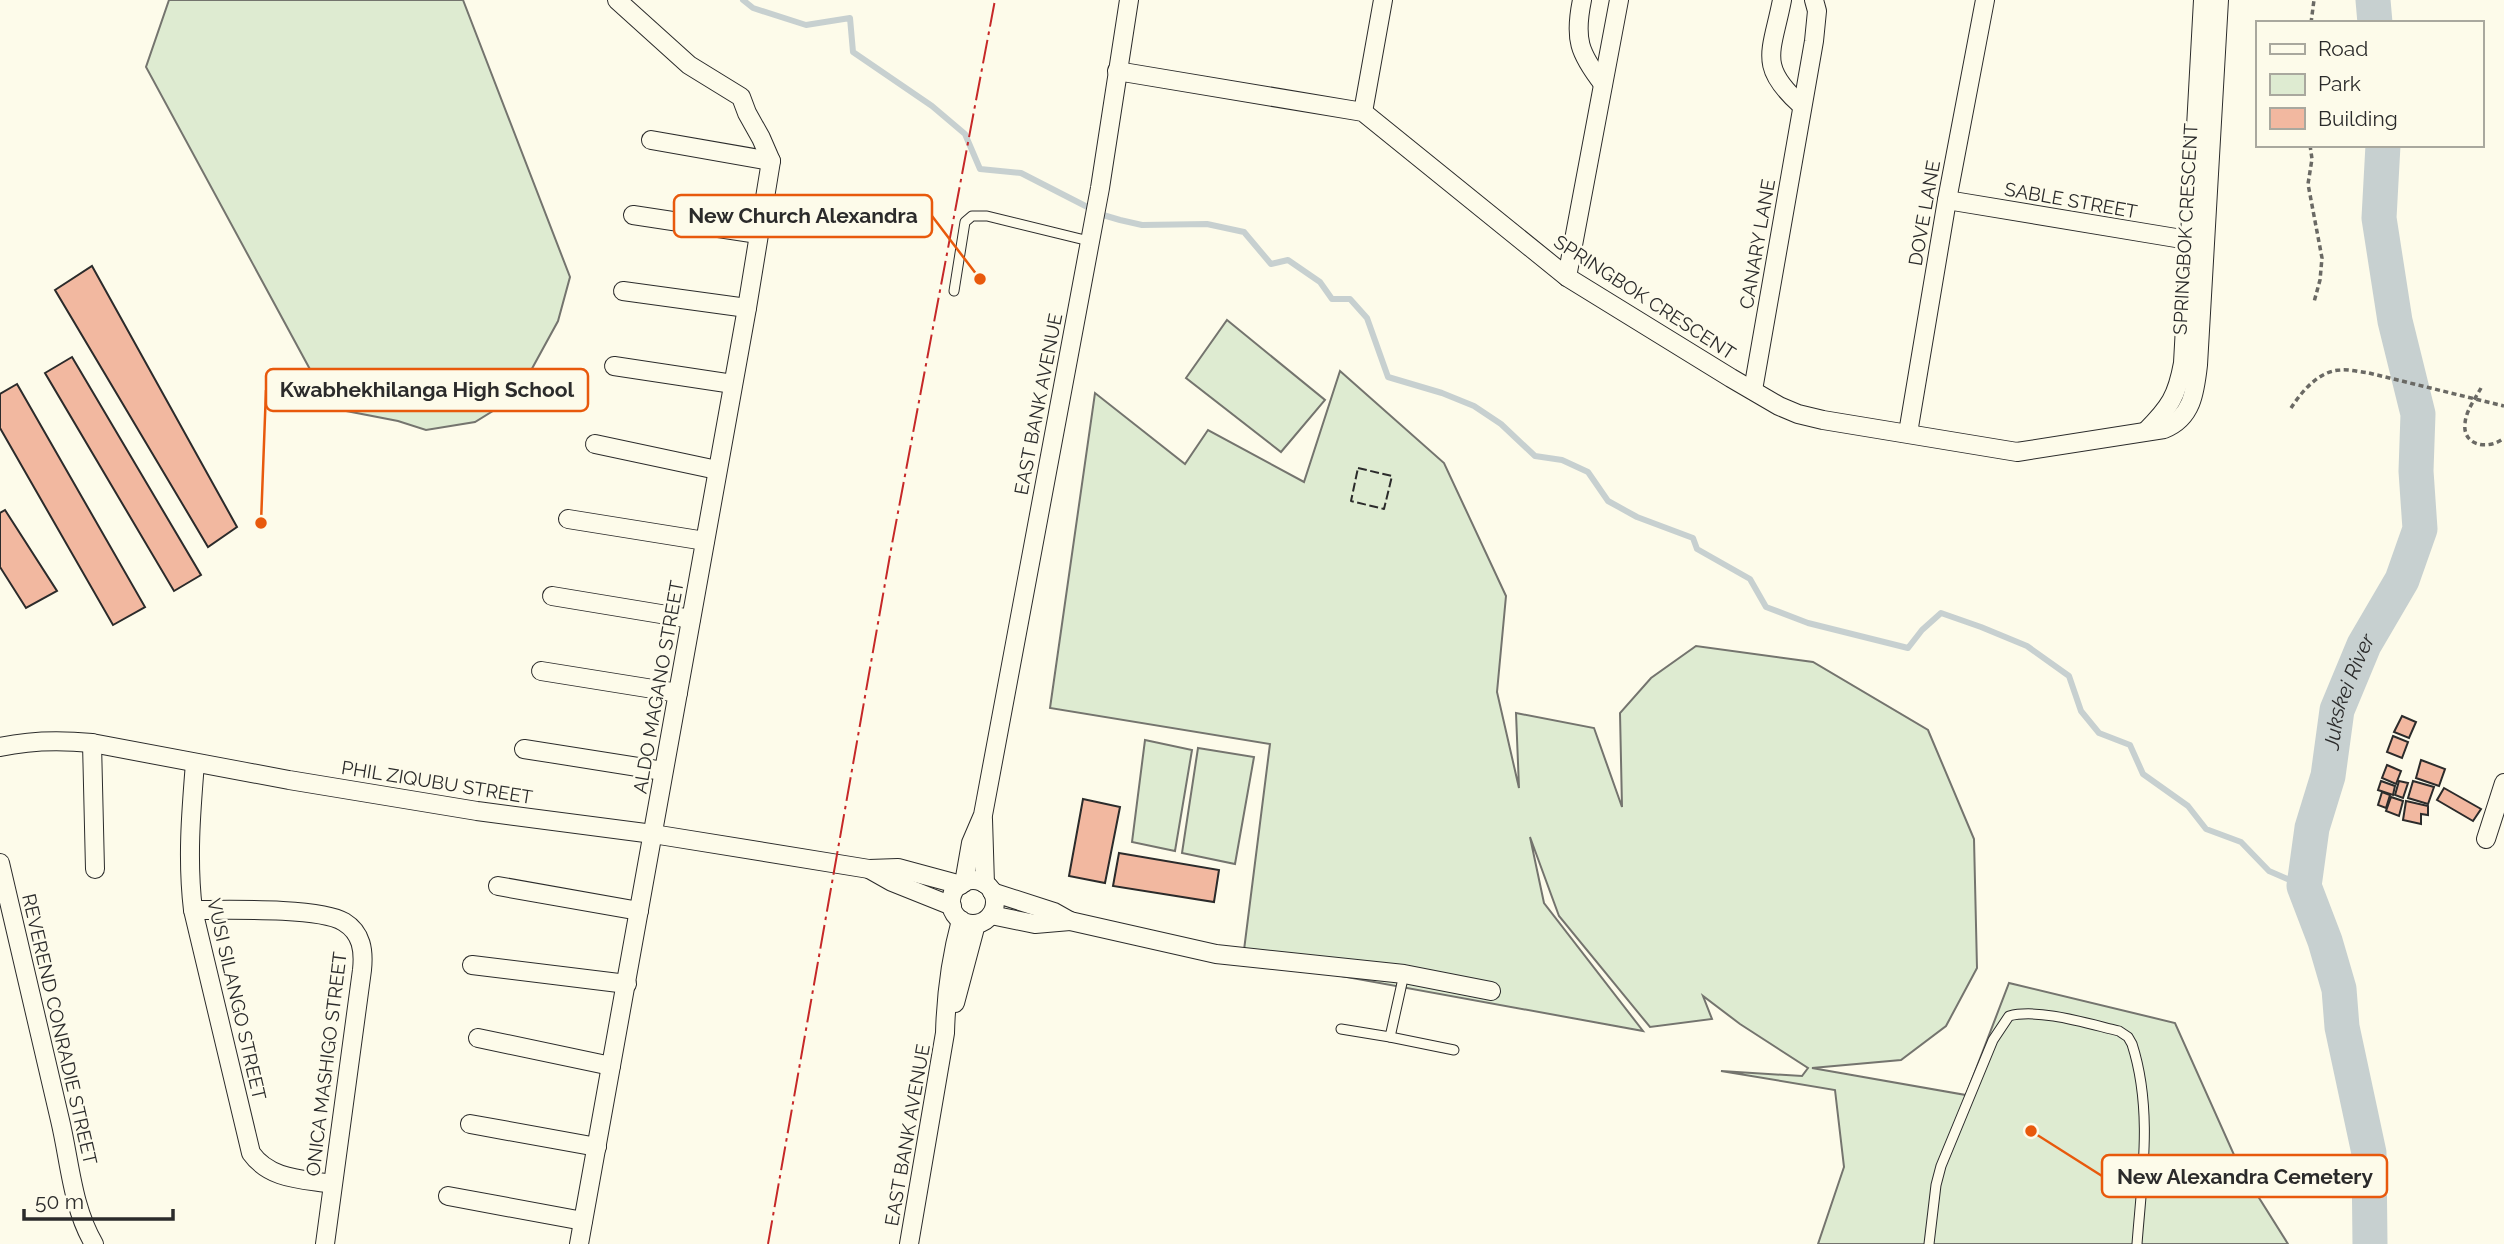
<svg xmlns="http://www.w3.org/2000/svg" width="2504" height="1244" font-family="Raleway,sans-serif">
  <style>
    .green { fill: #deebd1; stroke: #74746e; stroke-width: 2 }
    .lines { fill: none; stroke-linecap: round; stroke-linejoin: round }
    .stream { stroke: #c7d0d0; stroke-width: 6 }
    .river { stroke: #c7d0d0; stroke-width: 35 }
    .building { fill: #f2b8a0; stroke: #2b2b2b; stroke-width: 2 }
    .lane-casing { stroke: #2b2b2b; stroke-width: 11 }
    .street-casing { stroke: #2b2b2b; stroke-width: 20 }
    .path { stroke: #6a6964; stroke-width: 3.5; stroke-dasharray: 5 3.5; stroke-linecap: butt }
    .lane { stroke: #fdfbea; stroke-width: 9 }
    .street { stroke: #fdfbea; stroke-width: 18 }
    .path-bridge { stroke: #6a6964; stroke-width: 3.5; stroke-dasharray: 5 3.5; stroke-linecap: butt }
    .fence { stroke: #2b2b2b; stroke-width: 2; stroke-dasharray: 9 3.5; stroke-linecap: butt }
    .power { stroke: #c62828; stroke-width: 2; stroke-dasharray: 24 5 3.5 5; stroke-linecap: butt }
    .labels { text-anchor: middle; stroke-width: 5; stroke-linejoin: round; paint-order: stroke }
    .street-label { font-size: 19px; fill: #2b2b2b; stroke: #fdfbea }
    .water-label { font-size: 21px; font-style: italic; fill: #2b2b2b; stroke: #fdfbea }
    .leader { fill: none; stroke: #e8590c; stroke-width: 2.5 }
    .callout-dot { fill: #e8590c; stroke: #fdfbea; stroke-width: 2.5 }
    .callout { fill: #fdfbea; stroke: #e8590c; stroke-width: 2.5 }
    .callout-label { font-size: 21px; text-anchor: middle; font-weight: bold; fill: #2b2b2b }
  </style>
  <rect width="100%" height="100%" fill="#fdfbea"/>
  <g class="green">
    <path d="M169,0H463L570,277L558,321L517,396L475,422L426,430L398,421L331,408L146,67Z"/>
    <path d="M1227,320L1325,400L1281,452L1186,378Z"/>
    <path d="M1340,371L1444,463L1506,596L1497,692L1519,788L1516,713L1594,728L1622,807L1620,713L1651,678L1696,646L1813,662L1928,730L1974,839L1977,968L1946,1026L1901,1060L1812,1068L1966,1095L2009,983L2175,1023L2239,1166L2288,1244H1818L1844,1167L1835,1090L1721,1071L1802,1076L1808,1068L1740,1024L1703,996L1712,1019L1650,1027L1559,916L1530,837L1544,903L1643,1031L1243,958L1270,744L1050,708L1095,393L1185,464L1208,430L1304,482Z"/>
    <path d="M1145,740L1192,750L1175,851L1132,842Z"/>
    <path d="M1198,748L1254,757L1235,864L1182,853Z"/>
  </g>
  <g class="lines">
    <path class="stream" d="M743,0L753,8L806,25L850,18L853,52L932,106L965,134L980,169L1021,173L1103,215L1120,220L1142,225L1207,224L1244,232L1271,264L1288,260L1320,282L1332,299H1350L1367,318L1388,377L1442,393L1474,406L1501,424L1535,456L1562,460L1588,472L1608,501L1637,517L1693,538L1697,549L1750,579L1766,607L1808,623L1908,648L1922,630L1941,613L1981,627L2027,646L2069,676L2081,711L2099,733L2130,745L2143,774L2188,806L2206,829L2241,842L2269,871L2304,886"/>
    <g class="river">
      <path d="M2373,0L2375,23"/>
      <path id="s1" d="M2370,1244L2369,1153L2342,1027L2339,989L2325,941L2304,886L2312,828L2328,776L2337,710L2364,645L2402,580L2420,529L2416,471L2418,414L2395,321L2379,218L2383,145"/>
    </g>
  </g>
  <g class="building">
    <path d="M92,266L237,527L208,547L55,290Z"/>
    <path d="M72,357L201,575L174,591L45,373Z"/>
    <path d="M17,384L145,607L113,625L0,428V394Z"/>
    <path d="M5,510L57,591L26,608L0,567V513Z"/>
    <path d="M2402,716L2416,722L2409,738L2394,732Z"/>
    <path d="M2393,736L2408,742L2402,758L2387,752Z"/>
    <path d="M2421,760L2445,769L2439,786L2416,778Z"/>
    <path d="M2387,765L2401,771L2396,784L2382,778Z"/>
    <path d="M2381,781L2395,786L2393,795L2378,790Z"/>
    <path d="M2399,781L2408,783L2403,798L2395,795Z"/>
    <path d="M2413,781L2434,787L2428,804L2408,798Z"/>
    <path d="M2444,788L2481,809L2473,821L2437,800Z"/>
    <path d="M2382,792L2390,795L2386,808L2378,805Z"/>
    <path d="M2391,797L2403,801L2399,816L2386,811Z"/>
    <path d="M1083,799L1120,807L1105,883L1069,876Z"/>
    <path d="M2406,801L2428,806V815L2421,814V824L2403,820Z"/>
    <path d="M1119,853L1219,870L1214,902L1113,886Z"/>
  </g>
  <g class="lines">
    <g class="lane-casing">
      <g id="lane">
        <path d="M954,291L965,222L972,216H987L1089,241"/>
        <path d="M1341,1029L1390,1037L1404,974"/>
        <path d="M1390,1037L1454,1050"/>
        <path d="M1929,1244L1936,1185L1941,1166L1993,1040L2009,1016C2039,1008 2089,1024 2119,1031L2128,1037L2132,1044C2153,1109 2142,1178 2137,1244"/>
      </g>
    </g>
    <g class="street-casing">
      <g id="street">
        <path d="M1582,0C1574,39 1579,53 1603,84"/>
        <path d="M1782,0C1772,52 1757,66 1801,105"/>
        <path d="M1117,71L1363,112L1567,277L1731,378L1779,406L1798,414L1823,420L2017,452L2164,429C2192,418 2195,392 2198,365L2219,0"/>
        <path d="M1363,112L1383,0"/>
        <path d="M651,140L771,161"/>
        <path d="M1947,200L2188,240"/>
        <path d="M633,215L758,234"/>
        <path d="M1567,277L1619,0"/>
        <path d="M623,291L747,308"/>
        <path d="M614,366L733,384"/>
        <path d="M1753,390L1814,41L1817,11L1814,0"/>
        <path d="M2146,431C2170,407 2177,396 2183,363L2203,0"/>
        <path d="M1908,433L1947,200L1985,0"/>
        <path d="M595,444L717,470"/>
        <path d="M568,519L705,541"/>
        <path d="M552,596L691,619"/>
        <path d="M541,671L678,693"/>
        <path d="M92,743L95,869"/>
        <path d="M0,747C31,740 61,740 92,743L289,780L477,811L653,834L869,869L898,868L961,885"/>
        <path d="M524,749L663,771"/>
        <path d="M195,763C191,812 187,860 193,910L251,1153C270,1180 303,1179 332,1184"/>
        <path d="M983,819L985,884"/>
        <path d="M2486,839L2504,783"/>
        <path d="M0,863C20,948 40,1034 60,1120C70,1162 72,1207 94,1244"/>
        <path d="M869,869L892,882L952,906"/>
        <circle cx="973" cy="902" r="22"/>
        <path d="M964,883L971,843L983,815L1100,188L1129,0"/>
        <path d="M498,886L639,911"/>
        <path d="M992,892L1054,912L1070,921L1216,954L1404,974L1491,991"/>
        <path d="M193,910C225,910 320,907 344,922C362,933 364,951 362,970L325,1244"/>
        <path d="M991,915L1035,924L1070,921"/>
        <path d="M472,965L627,984"/>
        <path d="M955,1003L976,924"/>
        <path d="M478,1038L611,1066"/>
        <path d="M470,1124L597,1147"/>
        <path d="M448,1196L583,1221"/>
        <path d="M579,1244L747,308L771,161L761,138L747,113L741,97L689,65L617,0"/>
        <path d="M909,1244L945,1033C946,994 951,957 961,920"/>
      </g>
    </g>
    <g class="path">
      <path d="M2311,23L2314,0"/>
      <path d="M2310,145L2312,159L2308,184L2322,258L2320,280L2314,302"/>
      <path d="M2481,388C2475,399 2466,411 2465,423C2462,447 2490,450 2504,438"/>
      <path d="M2291,408C2302,391 2319,371 2340,370C2349,369 2360,372 2369,373"/>
    </g>
    <use href="#lane" class="lane"/>
    <use href="#street" class="street"/>
    <path class="path-bridge" d="M2369,373L2504,406"/>
    <path class="fence" d="M1358,468L1392,476L1384,509L1351,501Z"/>
    <path class="power" d="M768,1244L892,544L995,0"/>
  </g>
  <g class="labels">
    <g class="street-label">
      <text transform="translate(2071 200) rotate(10)" y="7">SABLE STREET</text>
      <text transform="translate(1924 213) rotate(-80)" y="7">DOVE LANE</text>
      <text transform="translate(2185 229) rotate(-87)" y="7">SPRINGBOK CRESCENT</text>
      <text transform="translate(1757 244) rotate(-80)" y="7">CANARY LANE</text>
      <text transform="translate(1645 297) rotate(33)" y="7">SPRINGBOK CRESCENT</text>
      <text transform="translate(1038 404) rotate(-79)" y="7">EAST BANK AVENUE</text>
      <text transform="translate(658 687) rotate(-80)" y="7">ALDO MAGANO STREET</text>
      <text transform="translate(437 782) rotate(9)" y="7">PHIL ZIQUBU STREET</text>
      <text transform="translate(237 999) rotate(77)" y="7">VUSI SILANGO STREET</text>
      <text transform="translate(60 1029) rotate(77)" y="7">REVEREND CONRADIE STREET</text>
      <text transform="translate(326 1064) rotate(-83)" y="7">ONICA MASHIGO STREET</text>
      <text transform="translate(907 1135) rotate(-80)" y="7">EAST BANK AVENUE</text>
    </g>
    <g class="water-label">
      <text dy="7" stroke="none"><textPath href="#s1" startOffset="567">Jukskei River</textPath></text>
    </g>
  </g>
  <path class="leader" d="M980 279L932 216M261 523L266 390M2031 1131L2102 1176"/>
  <g class="callout-dot">
    <circle cx="980" cy="279" r="7"/>
    <circle cx="261" cy="523" r="7"/>
    <circle cx="2031" cy="1131" r="7"/>
  </g>
  <g class="callout">
    <rect x="674" y="195" width="258" height="42" rx="7"/>
    <rect x="266" y="369" width="322" height="42" rx="7"/>
    <rect x="2102" y="1155" width="285" height="42" rx="7"/>
  </g>
  <g class="callout-label">
    <text x="803" y="223">New Church Alexandra</text>
    <text x="427" y="397">Kwabhekhilanga High School</text>
    <text x="2245" y="1184">New Alexandra Cemetery</text>
  </g>
  <rect x="2256" y="21" width="228" height="126" fill="#fdfbea" stroke="#a9a89e" stroke-width="2"/>
  <rect x="2270" y="44" width="35" height="10" fill="#fdfbea" stroke="#a9a89e" stroke-width="2"/>
  <text x="2318" y="56" font-size="21" fill="#2b2b2b">Road</text>
  <rect x="2270" y="74" width="35" height="21" fill="#deebd1" stroke="#a9a89e" stroke-width="2"/>
  <text x="2318" y="91" font-size="21" fill="#2b2b2b">Park</text>
  <rect x="2270" y="108" width="35" height="21" fill="#f2b8a0" stroke="#a9a89e" stroke-width="2"/>
  <text x="2318" y="126" font-size="21" fill="#2b2b2b">Building</text>
  <path d="M24 1209v10h149v-10" fill="none" stroke="#2b2b2b" stroke-width="3.5"/>
  <text x="35" y="1209" font-size="21" fill="#2b2b2b" stroke="#fdfbea" stroke-width="5" paint-order="stroke">50 m</text>
</svg>
